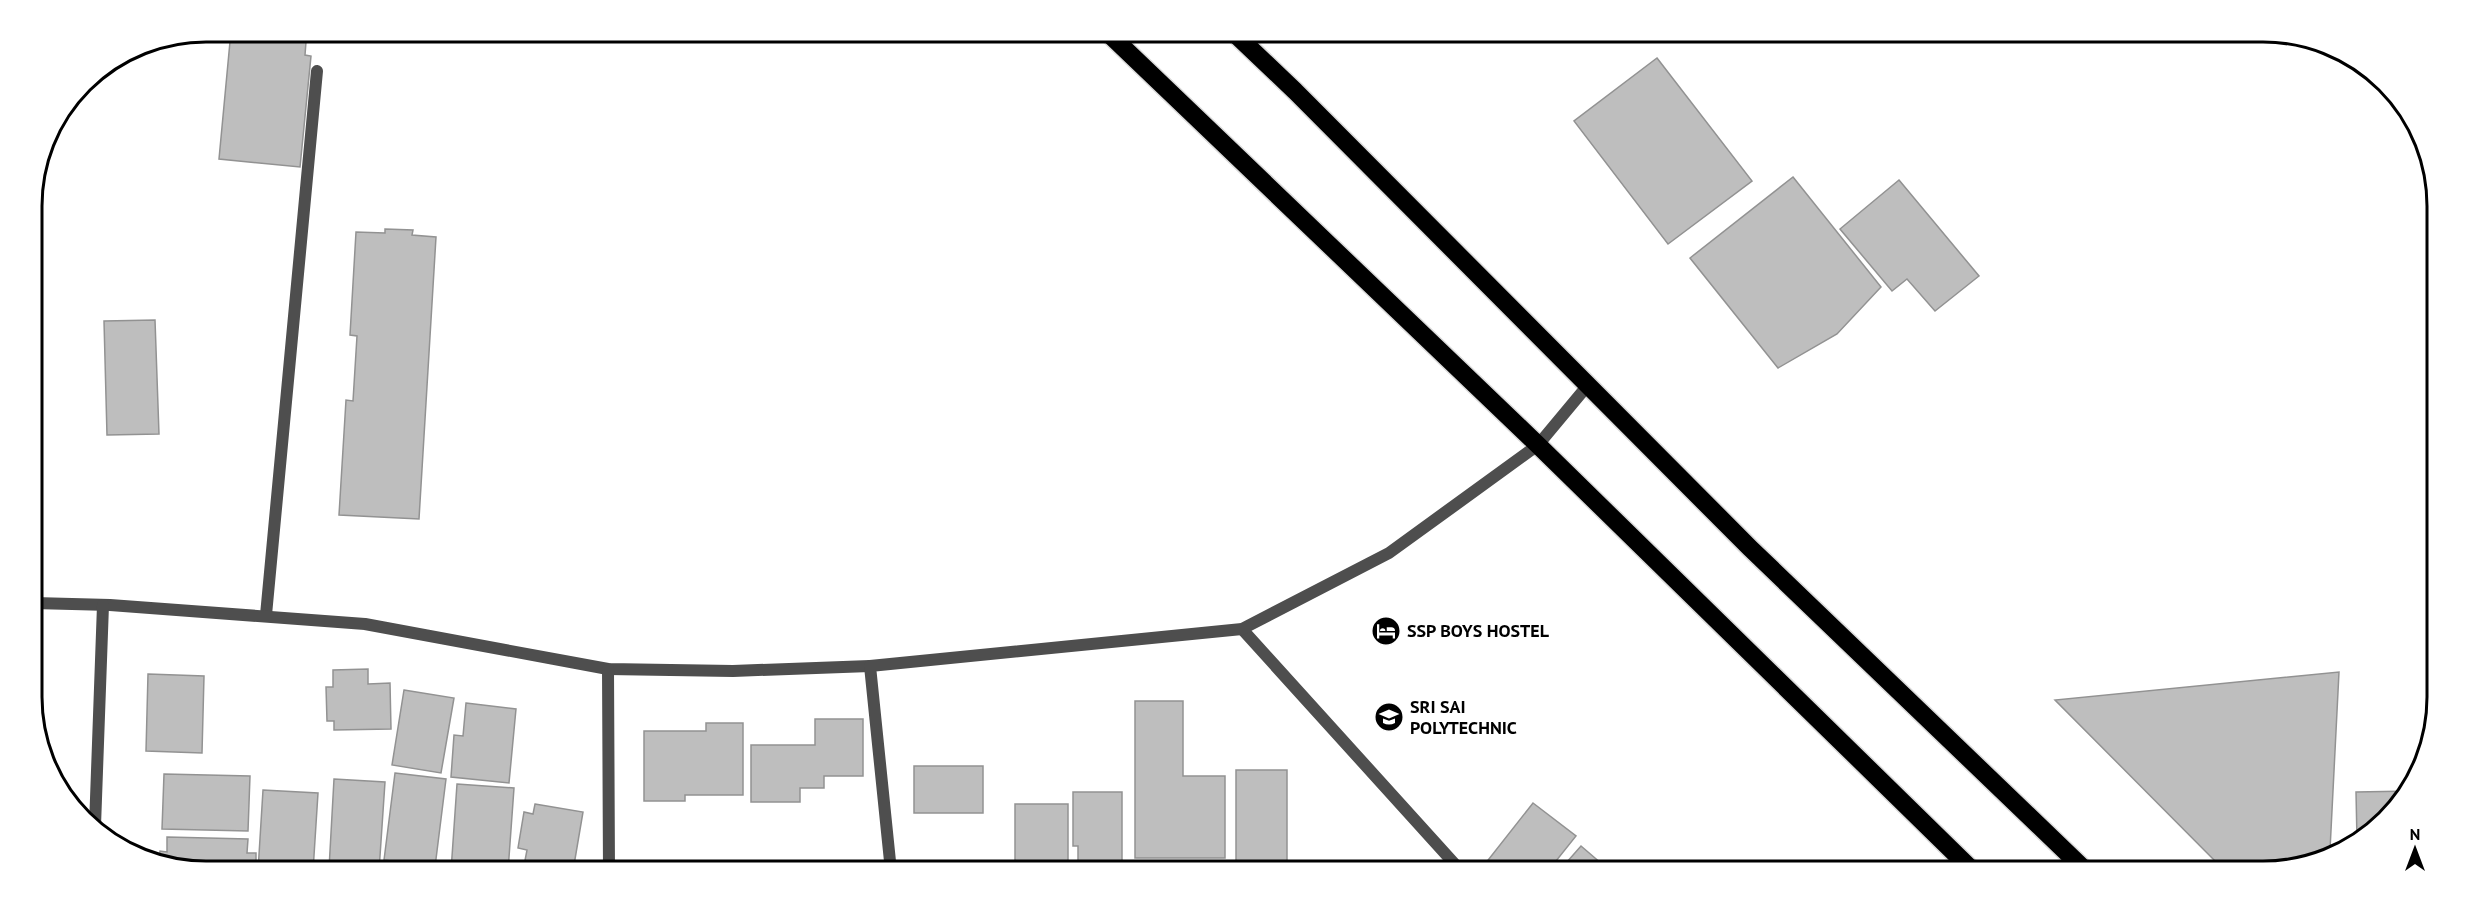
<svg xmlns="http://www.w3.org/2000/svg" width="2469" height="903" font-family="'PT Sans',sans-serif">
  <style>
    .building { fill: #bebebe; stroke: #929292; stroke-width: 1.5 }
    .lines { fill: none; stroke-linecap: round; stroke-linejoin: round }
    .highway-casing { stroke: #dbdbdb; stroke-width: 21 }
    .lane { stroke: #4e4e4e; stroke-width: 12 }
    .street { stroke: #4e4e4e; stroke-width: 12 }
    .highway { stroke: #000; stroke-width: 18 }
    .labels { text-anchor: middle; stroke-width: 4.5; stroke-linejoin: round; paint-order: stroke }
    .poi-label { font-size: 18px; font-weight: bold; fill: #000; stroke: #fff; text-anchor: start }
    .rim { fill: none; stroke: #000; stroke-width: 3 }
  </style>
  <rect width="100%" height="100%" fill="#fff"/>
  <g class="building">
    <path d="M231,31H251L250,33L262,35V31H281L280,40L306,42L305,55L311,56L300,167L219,159Z"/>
    <path d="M1657,58L1752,181L1668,244L1574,121Z"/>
    <path d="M1793,177L1881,287L1837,334L1778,368L1690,258Z"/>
    <path d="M1899,180L1979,276L1935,311L1907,279L1892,291L1840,229Z"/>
    <path d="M385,229L413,230L412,235L436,237L419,519L339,515L346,400L353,401L357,336L350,335L356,232L385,233Z"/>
    <path d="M155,320L159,434L107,435L104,321Z"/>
    <path d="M368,669V684L390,683L391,729L334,730V721H327L326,687H333V670Z"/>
    <path d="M2339,672L2330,850L2274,871H2225L2055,700Z"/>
    <path d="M148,674L204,676L202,753L146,751Z"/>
    <path d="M404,690L454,698L441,773L392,765Z"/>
    <path d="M1135,701H1183V776H1225V858H1135Z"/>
    <path d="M466,703L516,709L509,783L451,777L454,735L463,736Z"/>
    <path d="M815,719H863V776H824V788H800V802H751V745H815Z"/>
    <path d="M706,723H743V795H685V801H644V731H706Z"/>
    <rect x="914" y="766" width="69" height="47"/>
    <rect x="1236" y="770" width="51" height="92"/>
    <path d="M395,773L446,779L435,867L384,860Z"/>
    <path d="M164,774L250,776L248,831L162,829Z"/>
    <path d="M334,779L385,782L379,871L329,869Z"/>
    <path d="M457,784L514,788L508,871H451Z"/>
    <path d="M263,790L318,793L313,871H258Z"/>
    <path d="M2410,791L2369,836L2357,840L2356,792Z"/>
    <path d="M1073,792H1122V871H1078V846H1073Z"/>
    <path d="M1533,803L1576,836L1548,871H1499L1485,864Z"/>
    <path d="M535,804L583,812L573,871H523L527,850L518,848L524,812L533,814Z"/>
    <rect x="1015" y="804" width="53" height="67"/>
    <path d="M167,837L248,839L247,853H256V871L206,872L159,864L160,851L167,852Z"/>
    <path d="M1581,846L1609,870L1608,871H1559Z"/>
    <path d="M769,862H791V868H841V871H746V868H769Z"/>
  </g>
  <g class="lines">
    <g class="highway-casing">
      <g id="highway">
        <path d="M1106,31L1538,445L1973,871"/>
        <path d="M1232,31L1295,91L1750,548L2086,871"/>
      </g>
    </g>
    <path class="lane" d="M266,615L317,71"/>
    <g class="street">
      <path d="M34,603L110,605L365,624L608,669L733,671L870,666"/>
      <path d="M1242,629L1461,871"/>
      <path d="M608,669L609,871"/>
      <path d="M95,826L103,605"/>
      <path d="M891,871L870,666L1242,629L1389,553L1538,445L1588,385"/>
    </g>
    <use href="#highway" class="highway"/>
  </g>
  <defs>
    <g id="hotel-disc" transform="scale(1.5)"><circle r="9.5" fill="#000" stroke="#fff"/><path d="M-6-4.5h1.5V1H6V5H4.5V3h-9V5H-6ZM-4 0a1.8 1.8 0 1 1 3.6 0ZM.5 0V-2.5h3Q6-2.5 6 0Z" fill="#fff"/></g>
    <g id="school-disc" transform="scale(1.5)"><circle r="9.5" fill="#000" stroke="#fff"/><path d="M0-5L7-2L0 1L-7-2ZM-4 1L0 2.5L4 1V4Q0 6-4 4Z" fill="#fff"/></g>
  </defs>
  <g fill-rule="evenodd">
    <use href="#hotel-disc" x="1386" y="631"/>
    <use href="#school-disc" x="1389" y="717"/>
  </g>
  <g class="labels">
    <g class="poi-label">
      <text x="1407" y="637">SSP BOYS HOSTEL</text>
      <text x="1410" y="713">SRI SAI<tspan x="1410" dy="21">POLYTECHNIC</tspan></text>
    </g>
  </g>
  <path d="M0 0H2469V903H0ZM206 42H2263A164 164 0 0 1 2427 206V697A164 164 0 0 1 2263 861H206A164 164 0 0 1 42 697V206A164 164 0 0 1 206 42Z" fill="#fff" fill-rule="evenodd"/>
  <path class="rim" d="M206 42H2263A164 164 0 0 1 2427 206V697A164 164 0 0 1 2263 861H206A164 164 0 0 1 42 697V206A164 164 0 0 1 206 42Z"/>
  <g transform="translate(2415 849)" stroke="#ffffff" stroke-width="4.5" paint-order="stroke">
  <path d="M0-4.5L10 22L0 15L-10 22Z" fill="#000000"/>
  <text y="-9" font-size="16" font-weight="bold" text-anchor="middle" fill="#000000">N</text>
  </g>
</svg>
